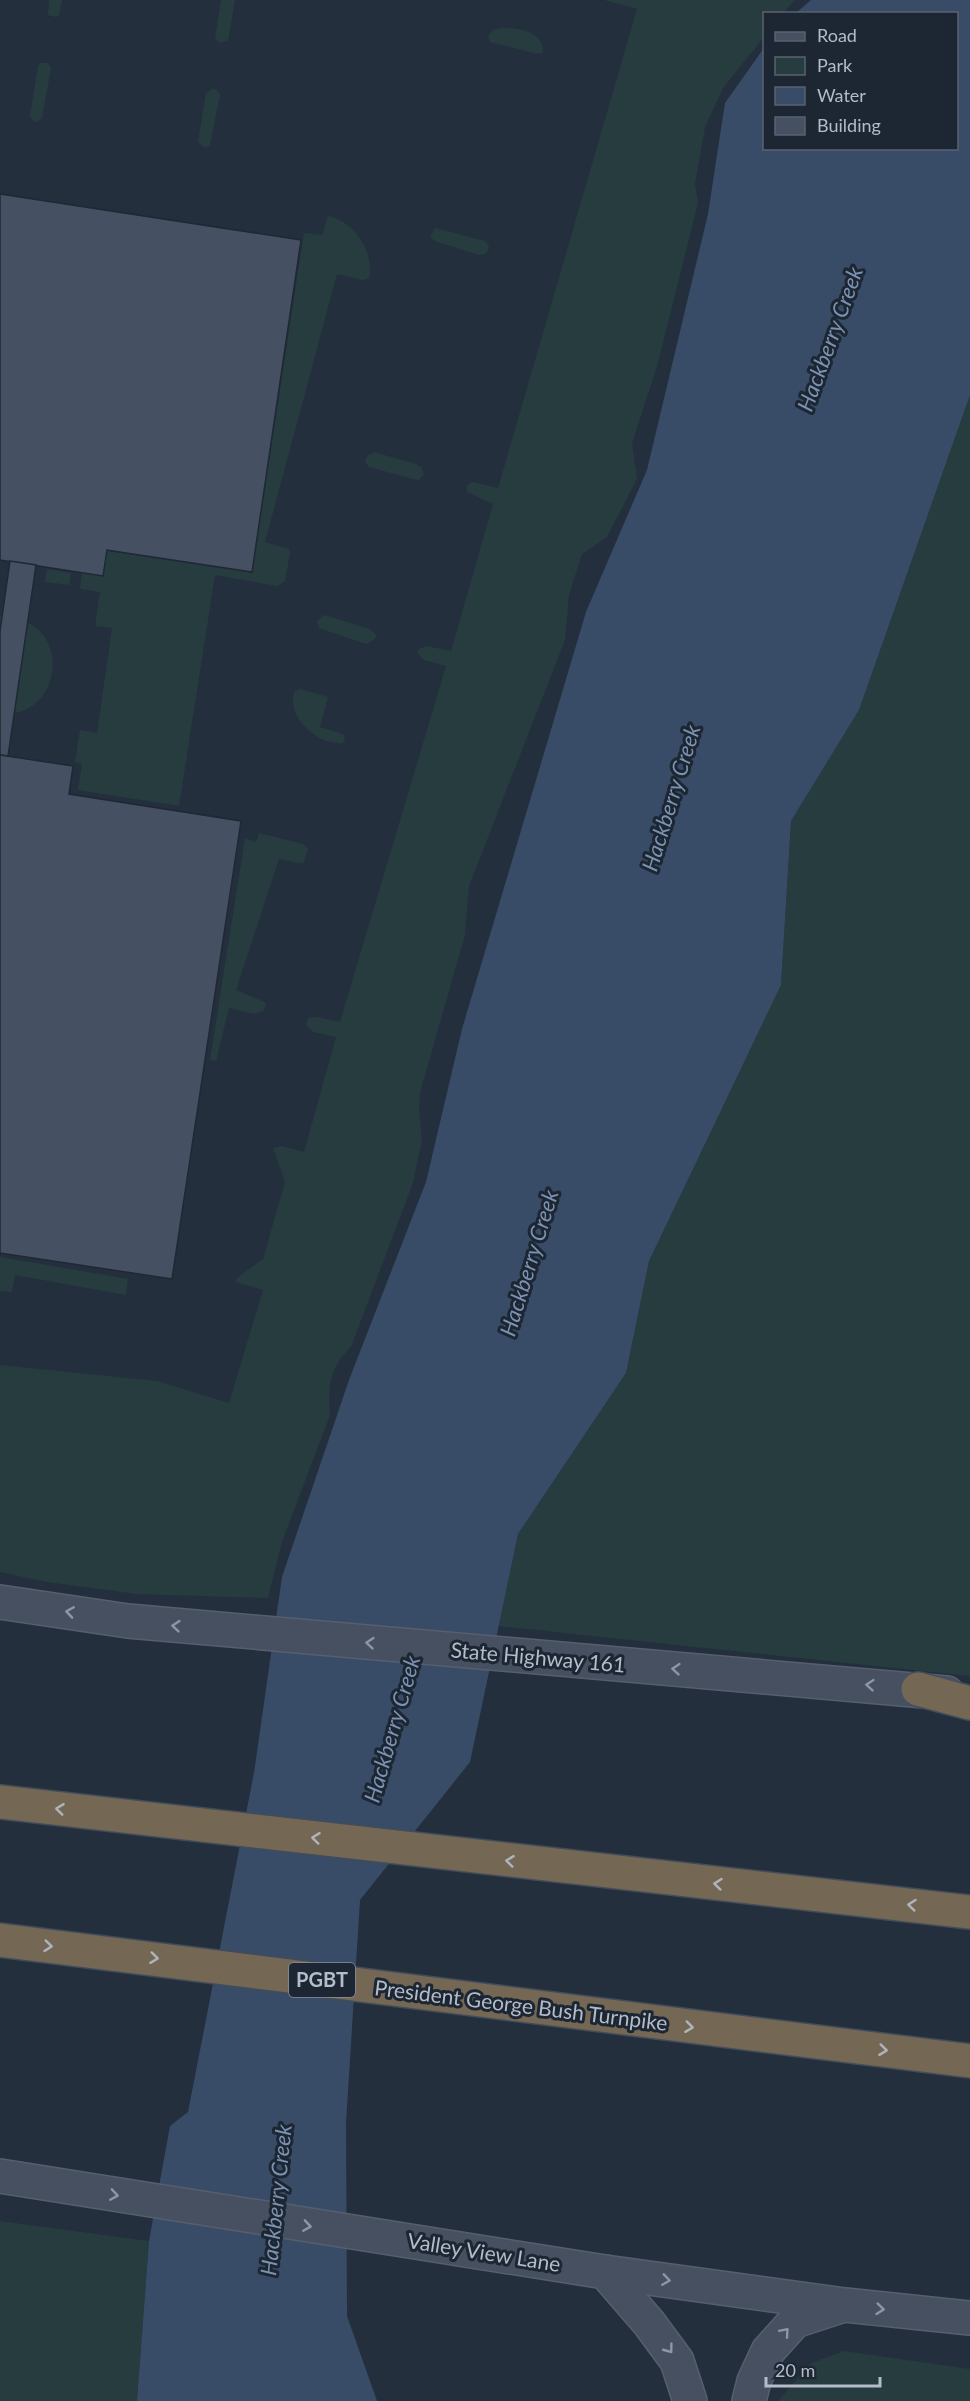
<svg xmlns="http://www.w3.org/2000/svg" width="970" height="2401" font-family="Lato,sans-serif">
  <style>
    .green { fill: #263c3f }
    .water { fill: #394c67 }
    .building { fill: #455162; stroke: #1f2835; stroke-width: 1.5 }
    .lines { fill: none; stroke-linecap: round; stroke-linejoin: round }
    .secondary-casing { stroke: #565f6c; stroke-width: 36 }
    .motorway-casing { stroke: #434c59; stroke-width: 36 }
    .secondary { stroke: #465061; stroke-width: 33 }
    .motorway { stroke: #746855; stroke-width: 33 }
    .oneway { stroke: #8e96a5 }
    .oneway2 { stroke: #aeb4bd }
    .labels { text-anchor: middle; stroke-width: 6; stroke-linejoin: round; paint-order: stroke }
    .shield { fill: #1d2633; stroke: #878f9c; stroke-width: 1.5 }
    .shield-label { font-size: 20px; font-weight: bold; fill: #b4bcc9 }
    .street-label { font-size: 21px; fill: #b4bcc9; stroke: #1d2633 }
    .water-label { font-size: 22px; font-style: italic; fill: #7c92b1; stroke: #1d2633 }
  </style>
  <rect width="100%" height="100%" fill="#242f3e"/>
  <g class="green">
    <path d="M49,0H62L59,15L56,17L48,15Z"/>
    <path d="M221,0H235L228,41L219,43L215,38Z"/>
    <path d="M604,0H795L783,13L764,14V37L723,88L705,127L695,184L698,203L656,370L632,443L637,479L607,537L582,554L569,595L565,640L469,886L465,935L420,1093L419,1108L422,1140L413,1183L351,1347C329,1368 328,1386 330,1415L282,1542L268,1598L137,1594L47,1582L0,1572V1365L157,1381L229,1403L263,1290L236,1282L237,1278L263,1259L285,1182L273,1148L282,1146L304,1152L336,1037L313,1032L306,1025L308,1018L317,1017L340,1022L446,666L424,660L417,653L419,649L426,646L451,651L493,504L467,492V485L473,482L498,488L637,9Z"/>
    <path d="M500,28C518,27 544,31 543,53L537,54L490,42L488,37L493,30Z"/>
    <path d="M41,63H48L51,68L42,118L36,122L33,121L30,116L38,66Z"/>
    <path d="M214,88L220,94L210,145L205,148L198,142L206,93Z"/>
    <path d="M328,216C354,221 375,252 369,278L363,280L337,274L265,542L289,549L290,553L285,581L277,586L215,575L179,806L78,790L82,764L75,762L80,730L97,733L112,628L95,626L100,592L80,589L82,572L107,551L252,573L304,233L322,235Z"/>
    <path d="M435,228L485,241L489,246L487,253L479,255L435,241L430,237Z"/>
    <path d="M970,395V1676L498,1626L518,1534L626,1373L649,1261L781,985L791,821L859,710Z"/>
    <path d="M374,452L416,464L421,467L424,474L419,480L413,479L369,467L365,462L367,456Z"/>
    <path d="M47,569L71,573L69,585L45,582Z"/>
    <path d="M325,615L370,629L377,636L375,639L366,644L319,628L317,621Z"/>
    <path d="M0,616C79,619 61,722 0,713Z"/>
    <path d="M301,689L328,697L320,727L343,734L345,738L343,743C319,746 284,716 295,691Z"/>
    <path d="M259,833L303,844L308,849L303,864L279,859L236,990L265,1002L266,1005L263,1011L254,1014L229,1008L216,1061L210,1060L245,838L256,842Z"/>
    <path d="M0,1257L128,1279L126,1295L15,1275L12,1292L0,1291Z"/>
    <path d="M0,2221L149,2241L137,2401H0Z"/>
    <path d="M844,2351L970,2369V2401H778L811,2363Z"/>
  </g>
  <path class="water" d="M811,0H970V395L859,710L791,821L781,985L649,1261L626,1373L518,1534L470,1762L360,1900L346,2123L347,2316L377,2401H137L149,2241L170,2126L188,2112L254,1773L282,1577L349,1380L426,1182L462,1029L586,612L647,470L708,214L725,103L764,48V148H956V14L796,13Z"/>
  <g class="building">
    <path d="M0,194L301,240L252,572L107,550L103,576L0,560Z"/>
    <path d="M10,561L36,565L8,756L0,755V631Z"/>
    <path d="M0,755L73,766L69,794L241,821L172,1279L0,1253V1256Z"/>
  </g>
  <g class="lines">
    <g class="secondary-casing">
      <g id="secondary">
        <path d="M0,1602L128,1621L947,1693"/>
        <path d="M0,2176L605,2272L845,2305L970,2318"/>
        <path d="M605,2272L649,2323L677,2361L690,2401"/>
        <path d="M749,2401L754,2381L768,2351L795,2321L838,2307"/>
      </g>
    </g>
    <g class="motorway-casing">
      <g id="motorway">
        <path d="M918,1689L970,1703"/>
        <path d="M0,1802L970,1912"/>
        <path d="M0,1940L970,2061"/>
      </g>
    </g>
    <use href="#secondary" class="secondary"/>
    <use href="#motorway" class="motorway"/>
  </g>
  <defs><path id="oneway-chevron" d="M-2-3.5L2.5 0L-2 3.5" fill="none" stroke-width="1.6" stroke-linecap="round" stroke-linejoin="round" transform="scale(1.5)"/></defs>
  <g class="oneway">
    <use href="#oneway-chevron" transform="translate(70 1612) rotate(-171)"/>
    <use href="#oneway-chevron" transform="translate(176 1626) rotate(-175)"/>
    <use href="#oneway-chevron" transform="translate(370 1643) rotate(-175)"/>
    <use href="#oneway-chevron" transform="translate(676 1669) rotate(-175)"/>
    <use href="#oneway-chevron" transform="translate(870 1685) rotate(-175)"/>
    <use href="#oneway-chevron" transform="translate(114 2195) rotate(9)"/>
    <use href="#oneway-chevron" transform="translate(307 2226) rotate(9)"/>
    <use href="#oneway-chevron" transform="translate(666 2280) rotate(8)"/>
    <use href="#oneway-chevron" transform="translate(880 2309) rotate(6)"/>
    <use href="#oneway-chevron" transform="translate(785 2332) rotate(-49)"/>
    <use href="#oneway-chevron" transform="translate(669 2349) rotate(53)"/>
  </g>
  <g class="oneway2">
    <use href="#oneway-chevron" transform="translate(60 1809) rotate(-173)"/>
    <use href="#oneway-chevron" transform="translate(316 1838) rotate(-173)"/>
    <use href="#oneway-chevron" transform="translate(510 1861) rotate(-173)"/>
    <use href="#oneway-chevron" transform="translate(718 1884) rotate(-174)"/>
    <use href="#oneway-chevron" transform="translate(912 1905) rotate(-174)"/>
    <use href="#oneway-chevron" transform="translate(48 1946) rotate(6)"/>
    <use href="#oneway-chevron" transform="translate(154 1958) rotate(7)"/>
    <use href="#oneway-chevron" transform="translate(689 2027) rotate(7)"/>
    <use href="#oneway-chevron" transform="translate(883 2050) rotate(7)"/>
  </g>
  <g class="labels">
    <rect class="shield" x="289" y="1963" width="66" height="34" rx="4.5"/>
    <g class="shield-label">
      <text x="322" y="1987">PGBT</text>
    </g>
    <g class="street-label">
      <text transform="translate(538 1658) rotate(5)" y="7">State Highway 161</text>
      <text transform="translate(521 2006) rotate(7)" y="7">President George Bush Turnpike</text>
      <text transform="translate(484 2253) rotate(9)" y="7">Valley View Lane</text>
    </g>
    <g class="water-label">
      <text transform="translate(830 339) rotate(-70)" y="8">Hackberry Creek</text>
      <text transform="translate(671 798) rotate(-73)" y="8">Hackberry Creek</text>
      <text transform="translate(529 1263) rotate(-73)" y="8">Hackberry Creek</text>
      <text transform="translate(392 1729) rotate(-74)" y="8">Hackberry Creek</text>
      <text transform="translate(276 2200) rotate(-84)" y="8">Hackberry Creek</text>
    </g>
  </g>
  <rect x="763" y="12" width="195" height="138" fill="#1d2633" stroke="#59626f" stroke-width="1.5"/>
  <rect x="775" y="32" width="30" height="9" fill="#465061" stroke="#59626f" stroke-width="1.5"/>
  <text x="817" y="42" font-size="18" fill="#b4bcc9">Road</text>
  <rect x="775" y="57" width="30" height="18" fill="#263c3f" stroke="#59626f" stroke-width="1.5"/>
  <text x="817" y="72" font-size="18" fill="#b4bcc9">Park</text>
  <rect x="775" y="87" width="30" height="18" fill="#394c67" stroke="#59626f" stroke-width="1.5"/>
  <text x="817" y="102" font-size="18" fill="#b4bcc9">Water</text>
  <rect x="775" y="117" width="30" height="18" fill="#455162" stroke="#59626f" stroke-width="1.5"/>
  <text x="817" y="132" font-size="18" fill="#b4bcc9">Building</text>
  <path d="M766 2377v9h114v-9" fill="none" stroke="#b4bcc9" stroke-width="3"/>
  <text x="775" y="2377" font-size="18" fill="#b4bcc9" stroke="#1d2633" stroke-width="4.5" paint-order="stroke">20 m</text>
</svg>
